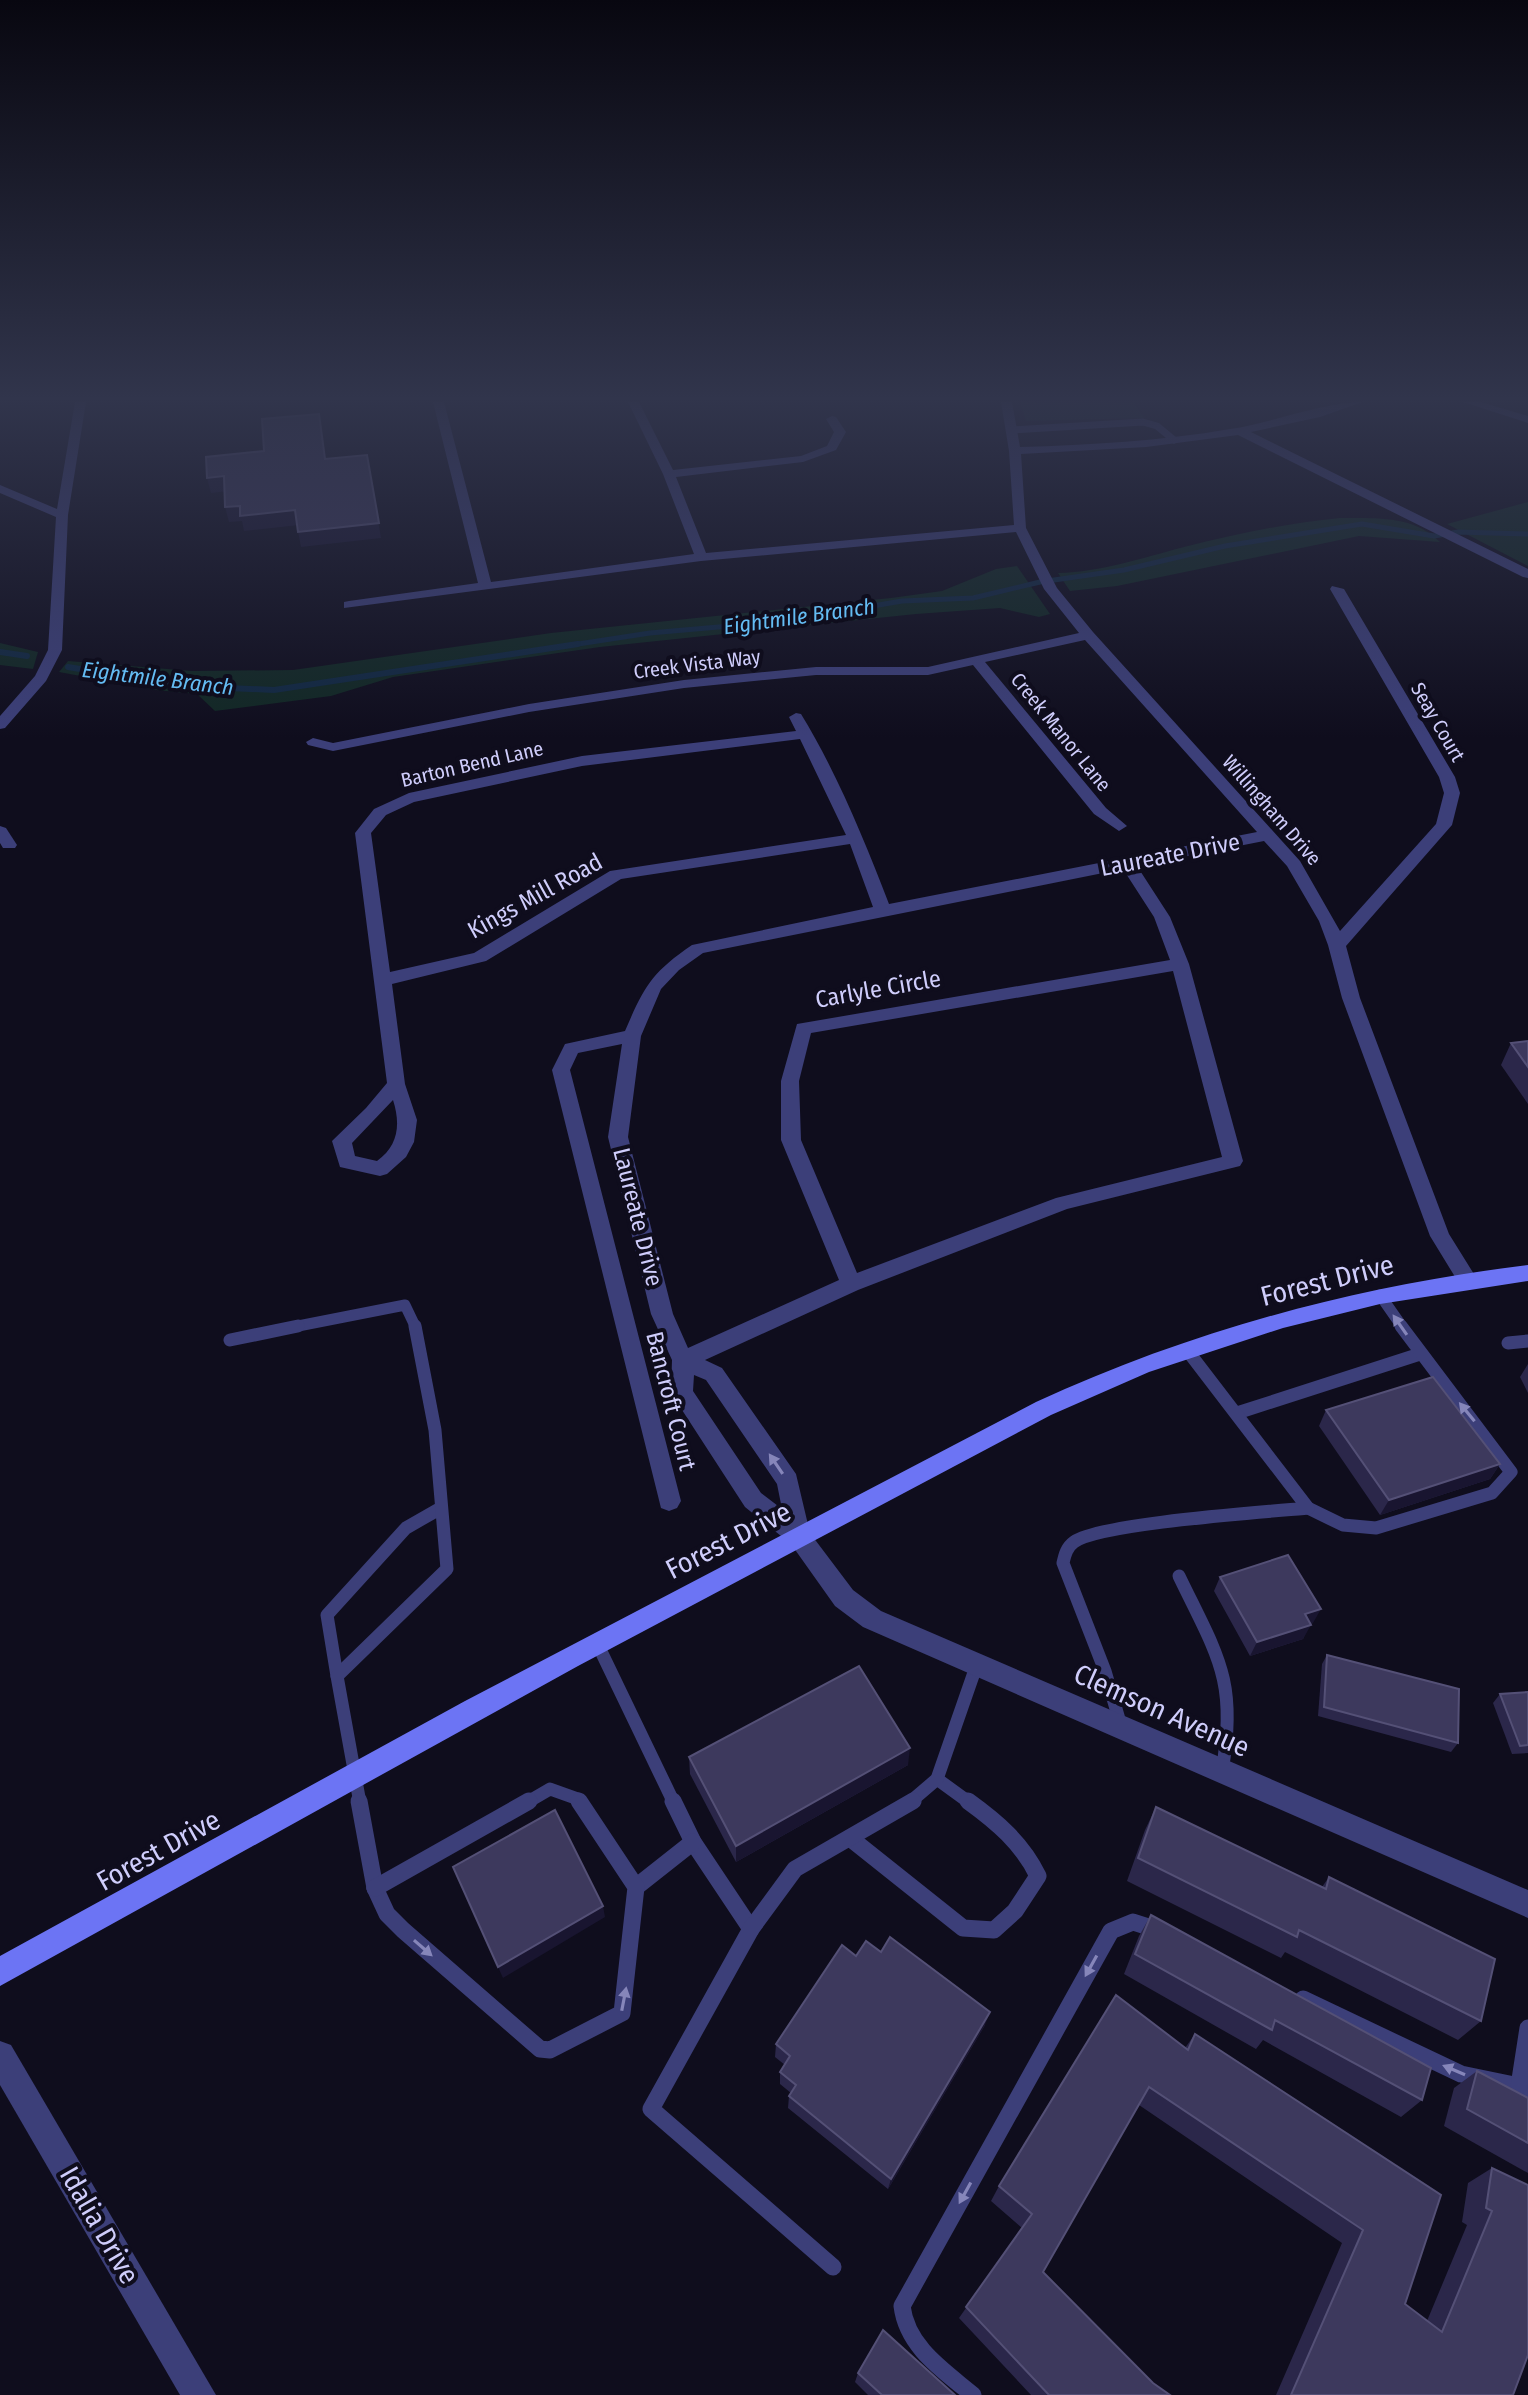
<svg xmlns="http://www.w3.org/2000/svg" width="1528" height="2395" font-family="'Fira Sans Condensed',sans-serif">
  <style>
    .green { fill: #112724 }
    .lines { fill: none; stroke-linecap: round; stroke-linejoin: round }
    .stream-far1 { stroke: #112842; stroke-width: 5 }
    .stream { stroke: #112842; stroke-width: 6 }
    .service-far3 { stroke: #3c3f79; stroke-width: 7 }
    .service-far2 { stroke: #3c3f79; stroke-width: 11 }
    .service-far1 { stroke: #3c3f79; stroke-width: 13 }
    .service { stroke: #3c3f79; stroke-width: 17 }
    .minor { fill: #3c3f79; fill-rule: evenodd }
    .secondary { fill: #6c74f4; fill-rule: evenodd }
    .wall { fill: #2b274a }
    .shaded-wall { fill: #191530 }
    .building { fill: #3d395d; stroke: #545076; stroke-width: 2 }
    .oneway { fill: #8686ba }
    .labels { text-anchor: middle; stroke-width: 8; stroke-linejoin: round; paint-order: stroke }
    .far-street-label { font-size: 20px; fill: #cfcdfb; stroke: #0f0d1d }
    .far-water-label { font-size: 22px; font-style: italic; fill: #64bcf3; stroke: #0f0d1d }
    .street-label { font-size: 24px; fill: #cfcdfb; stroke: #0f0d1d }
    .near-street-label { font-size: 28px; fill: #cfcdfb; stroke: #0f0d1d }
  </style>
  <rect width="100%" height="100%" fill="#0f0d1d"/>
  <g class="green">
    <path d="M1020,402L1134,403L1144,418L1026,421Z"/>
    <path d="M1528,502V566L1447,524Z"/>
    <path d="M1340,518C1375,518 1414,515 1440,542L1359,536L1117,586L1070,591L1058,573C1101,572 1142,558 1184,547C1236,534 1287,523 1340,518Z"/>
    <path d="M1017,566L1050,614L1039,617L1000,608L916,614L600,647L393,677L331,696L215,711L197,694L156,690L59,672L68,661L192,671L293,670L551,633L891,598L942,591L996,569Z"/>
    <path d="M0,643L38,652L33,669L0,665Z"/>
  </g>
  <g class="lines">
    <path class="stream-far1" d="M565,646L650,633L786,621L902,601L973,598L1040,582L1124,570L1225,546L1362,524L1434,536L1458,532L1528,534"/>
    <g class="stream">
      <path d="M0,652L27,656"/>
      <path d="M68,667L183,686L274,690L578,644"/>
    </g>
    <path class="service-far3" d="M1011,430L1143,422L1157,426L1174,440"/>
    <g class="service-far2">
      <path d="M1380,1295L1403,1328"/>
      <path d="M288,1328L405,1305L416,1328"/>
    </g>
    <g class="service-far1">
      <path d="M230,1340L298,1326"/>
      <path d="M1508,1343L1528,1341"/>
      <path d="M1237,1413L1420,1354"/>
      <path d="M1308,1508L1343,1525L1376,1528L1492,1493L1511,1472L1401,1326"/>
      <path d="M1179,1576C1217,1655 1238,1680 1222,1771"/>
      <path d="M597,1643L674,1803"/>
      <path d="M337,1676L327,1615L406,1528L441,1508"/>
      <path d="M1121,1726L1105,1671L1063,1563C1065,1554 1067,1547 1074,1542C1100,1523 1267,1512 1308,1508L1187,1350"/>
      <path d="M937,1779L970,1803"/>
      <path d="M360,1803L337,1676L447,1569L435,1430L415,1326"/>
      <path d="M526,1803L550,1789L578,1799L580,1803"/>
      <path d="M909,1803L937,1779L977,1664"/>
    </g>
    <g class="service">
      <path d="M359,1801L375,1888"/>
      <path d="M673,1801L693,1842L751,1929"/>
      <path d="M850,1838L963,1928L994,1930L1015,1911L1038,1876C1022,1843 997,1822 968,1801"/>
      <path d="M636,1887L693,1842"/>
      <path d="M375,1888L387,1914L403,1930L540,2049L550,2050L622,2013L636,1887L579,1801"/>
      <path d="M375,1888L529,1801"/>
      <path d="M1303,1999L1461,2074L1519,2086L1528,2091"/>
      <path d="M1519,2086L1528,2028"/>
      <path d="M833,2267L651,2109L751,1929L795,1869L913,1801"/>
      <path d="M973,2395C943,2370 907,2347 902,2306L1111,1931L1133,1922L1158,1930"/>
    </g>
    <g class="minor">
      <path d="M75,402H86L68,515L62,650L46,681L5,728L0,729V716L35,676L48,650L56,517L0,493V485L57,509Z"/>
      <path d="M433,402H444L491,582L694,554L663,474L628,402H639L673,470L801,456L827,446L834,432L826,419L832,416L836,417L846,432L836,450L803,462L676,477L706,553L1014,525L1009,451L1001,402H1012L1020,447C1090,445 1161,441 1230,429C1272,423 1323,402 1363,402L1320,417L1251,432L1528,569V578L1523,577L1238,435L1146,447L1021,454L1026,528L1057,588L1093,632L1300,861L1340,931L1436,824L1444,793L1439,777L1330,589L1332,586L1344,589L1455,777L1460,793L1452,825L1346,946L1360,998L1449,1234L1477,1279L1474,1285H1460L1430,1236L1342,998L1328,945L1319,921L1287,866L1264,841L1137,866L1170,917L1189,964L1243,1161L1240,1166L1067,1209L858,1290L705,1360L722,1368L796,1474L810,1533L853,1590L881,1611L1528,1890V1918L863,1627L835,1606L791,1544L745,1507L671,1393L672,1360L651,1314L608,1137L622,1044L578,1053L570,1070L681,1501L677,1508L669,1511L661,1508L552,1070L565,1044L625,1031C644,987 651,973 692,945L873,907L850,844L621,879L486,961L392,984L405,1084L417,1120L414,1142L406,1157L387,1174L380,1176L340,1167L332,1141L366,1108L387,1083L355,833L374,809L409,793L582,756L796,731L789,717L796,713L801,714C836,771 864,839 889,904L1257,832L1085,640L985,662L1106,808L1127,826L1119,831L1094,814L973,665L928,675H816L684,688L529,712L333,751L308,745L306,742L313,738L333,743L529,704L684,680L816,667H928L1079,633L1044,589L1016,532L701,561L344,608V602L349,601L478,583ZM800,739L846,835L610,871L474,953L390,972L371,833L386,815L414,802L582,766ZM1123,869L1154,917L1170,960L797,1024L781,1081V1140L839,1280L688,1348L673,1314L628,1137L641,1036L661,989L679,970L703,953ZM1173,971L1222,1157L1056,1198L857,1273L801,1140L799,1081L811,1033ZM393,1100C401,1125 398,1146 377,1161L355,1156L352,1143ZM694,1375L706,1380L777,1484L782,1509L761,1493L693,1391Z"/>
      <path d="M1463,402H1481L1528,416V423Z"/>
      <path d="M0,826L6,828L17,845L15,848H3L0,843Z"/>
      <path d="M0,2041L11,2045L216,2395H180L0,2085Z"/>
    </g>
    <path class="secondary" d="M1528,1265V1281L1380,1304L1283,1328L1149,1372L1051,1415L578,1666L0,1986V1956L465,1701L1036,1402C1193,1330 1356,1286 1528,1265Z"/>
  </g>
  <g class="wall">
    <path d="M1528,1041V1104L1501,1065L1511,1043Z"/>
    <path d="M1528,1364V1393L1520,1377Z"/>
    <path d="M1326,1410L1500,1464L1490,1479L1380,1515L1319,1426Z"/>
    <path d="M1220,1577L1313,1623L1310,1624L1303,1639L1250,1656L1214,1591Z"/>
    <path d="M1327,1655L1458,1743L1451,1752L1318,1716L1322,1664Z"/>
    <path d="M1528,1692V1753L1512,1754L1493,1703L1500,1694Z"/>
    <path d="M689,1757L908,1765L736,1862L690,1774Z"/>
    <path d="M1156,1807L1322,1887L1329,1877L1481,2021L1458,2040L1285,1952L1281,1958L1127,1881L1145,1830Z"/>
    <path d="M1151,1915L1422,2100L1401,2117L1263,2040L1256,2049L1124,1974L1139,1936Z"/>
    <path d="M856,1956L985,2025L888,2189L788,2108L789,2096L791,2093L780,2084V2072L785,2065L775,2057L776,2044Z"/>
    <path d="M1195,2034L1441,2195L1405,2304L1427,2321L1467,2225L1462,2222L1468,2183L1492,2168L1513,2395H1276L1342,2243L1139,2105L1043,2272L1153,2383L1170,2395H1031L959,2318L1022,2228L991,2201L999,2186L1185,2048Z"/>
    <path d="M1477,2071L1528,2098V2173L1444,2126L1454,2088Z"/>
    <path d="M858,2373L955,2395H868L855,2382Z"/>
  </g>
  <g class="shaded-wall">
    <path d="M367,455L381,538L301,547L298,532Z"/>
    <path d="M224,476L228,491L211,493L207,478Z"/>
    <path d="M240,506L295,510L299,525L244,531L242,521L229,522L225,507Z"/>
    <path d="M1500,1464L1490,1479L1380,1515L1389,1500Z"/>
    <path d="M1321,1609L1313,1623L1297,1629L1305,1614Z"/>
    <path d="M1311,1625L1303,1639L1250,1656L1257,1642Z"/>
    <path d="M910,1748L908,1765L736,1862V1846Z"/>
    <path d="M603,1906L605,1917L503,1978L498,1967Z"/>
    <path d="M990,2012L985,2025L888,2189L891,2179Z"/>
  </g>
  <g class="building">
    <path d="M319,414L325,459L367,455L379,523L298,532L295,510L240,516V506L225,507L224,476L207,478L206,457L264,451L262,419Z"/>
    <path d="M1528,1041V1067L1511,1043Z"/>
    <path d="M1433,1377L1500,1464L1389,1500L1326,1410Z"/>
    <path d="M1288,1555L1321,1609L1305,1614L1311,1625L1257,1642L1220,1577Z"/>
    <path d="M1327,1655L1459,1689L1458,1743L1324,1707Z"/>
    <path d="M859,1666L910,1748L736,1846L689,1757Z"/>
    <path d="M1528,1692V1745L1520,1746L1500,1694Z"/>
    <path d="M1156,1807L1326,1889L1329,1877L1495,1959L1481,2021L1299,1930L1297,1937L1138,1858Z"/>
    <path d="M555,1810L603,1906L498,1967L453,1867Z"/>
    <path d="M1151,1915L1431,2068L1422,2100L1275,2020L1272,2030L1135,1954Z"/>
    <path d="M890,1937L990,2012L891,2179L789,2096L796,2085L780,2072L790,2056L776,2044L842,1945L856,1956L866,1941L881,1952Z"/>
    <path d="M1116,1995L1188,2050L1195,2034L1441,2195L1405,2304L1442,2332L1492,2211L1486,2208L1492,2168L1528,2185V2355L1513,2395H1291L1363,2230L1149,2087L1043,2272L1153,2383L1170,2395H1049L966,2307L1032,2214L999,2186Z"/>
    <path d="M1477,2071L1528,2098V2143L1467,2109Z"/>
    <path d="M883,2330L955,2395H882L858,2373Z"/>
  </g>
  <defs><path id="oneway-solid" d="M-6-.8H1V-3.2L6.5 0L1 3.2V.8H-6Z" transform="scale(2)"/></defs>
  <g class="oneway">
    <use href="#oneway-solid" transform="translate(1400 1325) rotate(-125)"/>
    <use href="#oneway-solid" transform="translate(1467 1412) rotate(-129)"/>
    <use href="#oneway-solid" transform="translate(776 1464) rotate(-124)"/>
    <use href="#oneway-solid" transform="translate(423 1948) rotate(41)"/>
    <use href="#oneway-solid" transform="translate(1091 1966) rotate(119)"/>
    <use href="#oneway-solid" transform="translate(624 1999) rotate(-79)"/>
    <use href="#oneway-solid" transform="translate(1454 2070) rotate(-157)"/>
    <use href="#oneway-solid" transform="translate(965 2193) rotate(119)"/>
  </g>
  <linearGradient id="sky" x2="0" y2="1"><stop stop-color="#080710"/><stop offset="0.54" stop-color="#31354c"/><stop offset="1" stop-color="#31354c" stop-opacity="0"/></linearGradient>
  <rect width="1528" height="738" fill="url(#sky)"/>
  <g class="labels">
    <g class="far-street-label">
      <text transform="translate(697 664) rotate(-7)" y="7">Creek Vista Way</text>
      <text transform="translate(1438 722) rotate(60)" y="7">Seay Court</text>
      <text transform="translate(1061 732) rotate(51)" y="7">Creek Manor Lane</text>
      <text transform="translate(472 764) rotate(-13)" y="7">Barton Bend Lane</text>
      <text transform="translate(1272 810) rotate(49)" y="7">Willingham Drive</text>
    </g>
    <g class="far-water-label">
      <text transform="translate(799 616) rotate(-8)" y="8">Eightmile Branch</text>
      <text transform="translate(158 678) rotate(7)" y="8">Eightmile Branch</text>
    </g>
    <g class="street-label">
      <text transform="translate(1170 855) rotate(-11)" y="8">Laureate Drive</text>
      <text transform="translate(535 896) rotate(-29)" y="8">Kings Mill Road</text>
      <text transform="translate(878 989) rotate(-10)" y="8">Carlyle Circle</text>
      <text transform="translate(638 1217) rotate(76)" y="8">Laureate Drive</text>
      <text transform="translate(671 1401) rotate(76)" y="8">Bancroft Court</text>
    </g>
    <g class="near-street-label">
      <text transform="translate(1327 1280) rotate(-14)" y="10">Forest Drive</text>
      <text transform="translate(728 1540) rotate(-27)" y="10">Forest Drive</text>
      <text transform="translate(1162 1710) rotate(24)" y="10">Clemson Avenue</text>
      <text transform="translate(158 1850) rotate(-29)" y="10">Forest Drive</text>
      <text transform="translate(100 2225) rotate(60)" y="10">Idalia Drive</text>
    </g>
  </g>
</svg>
